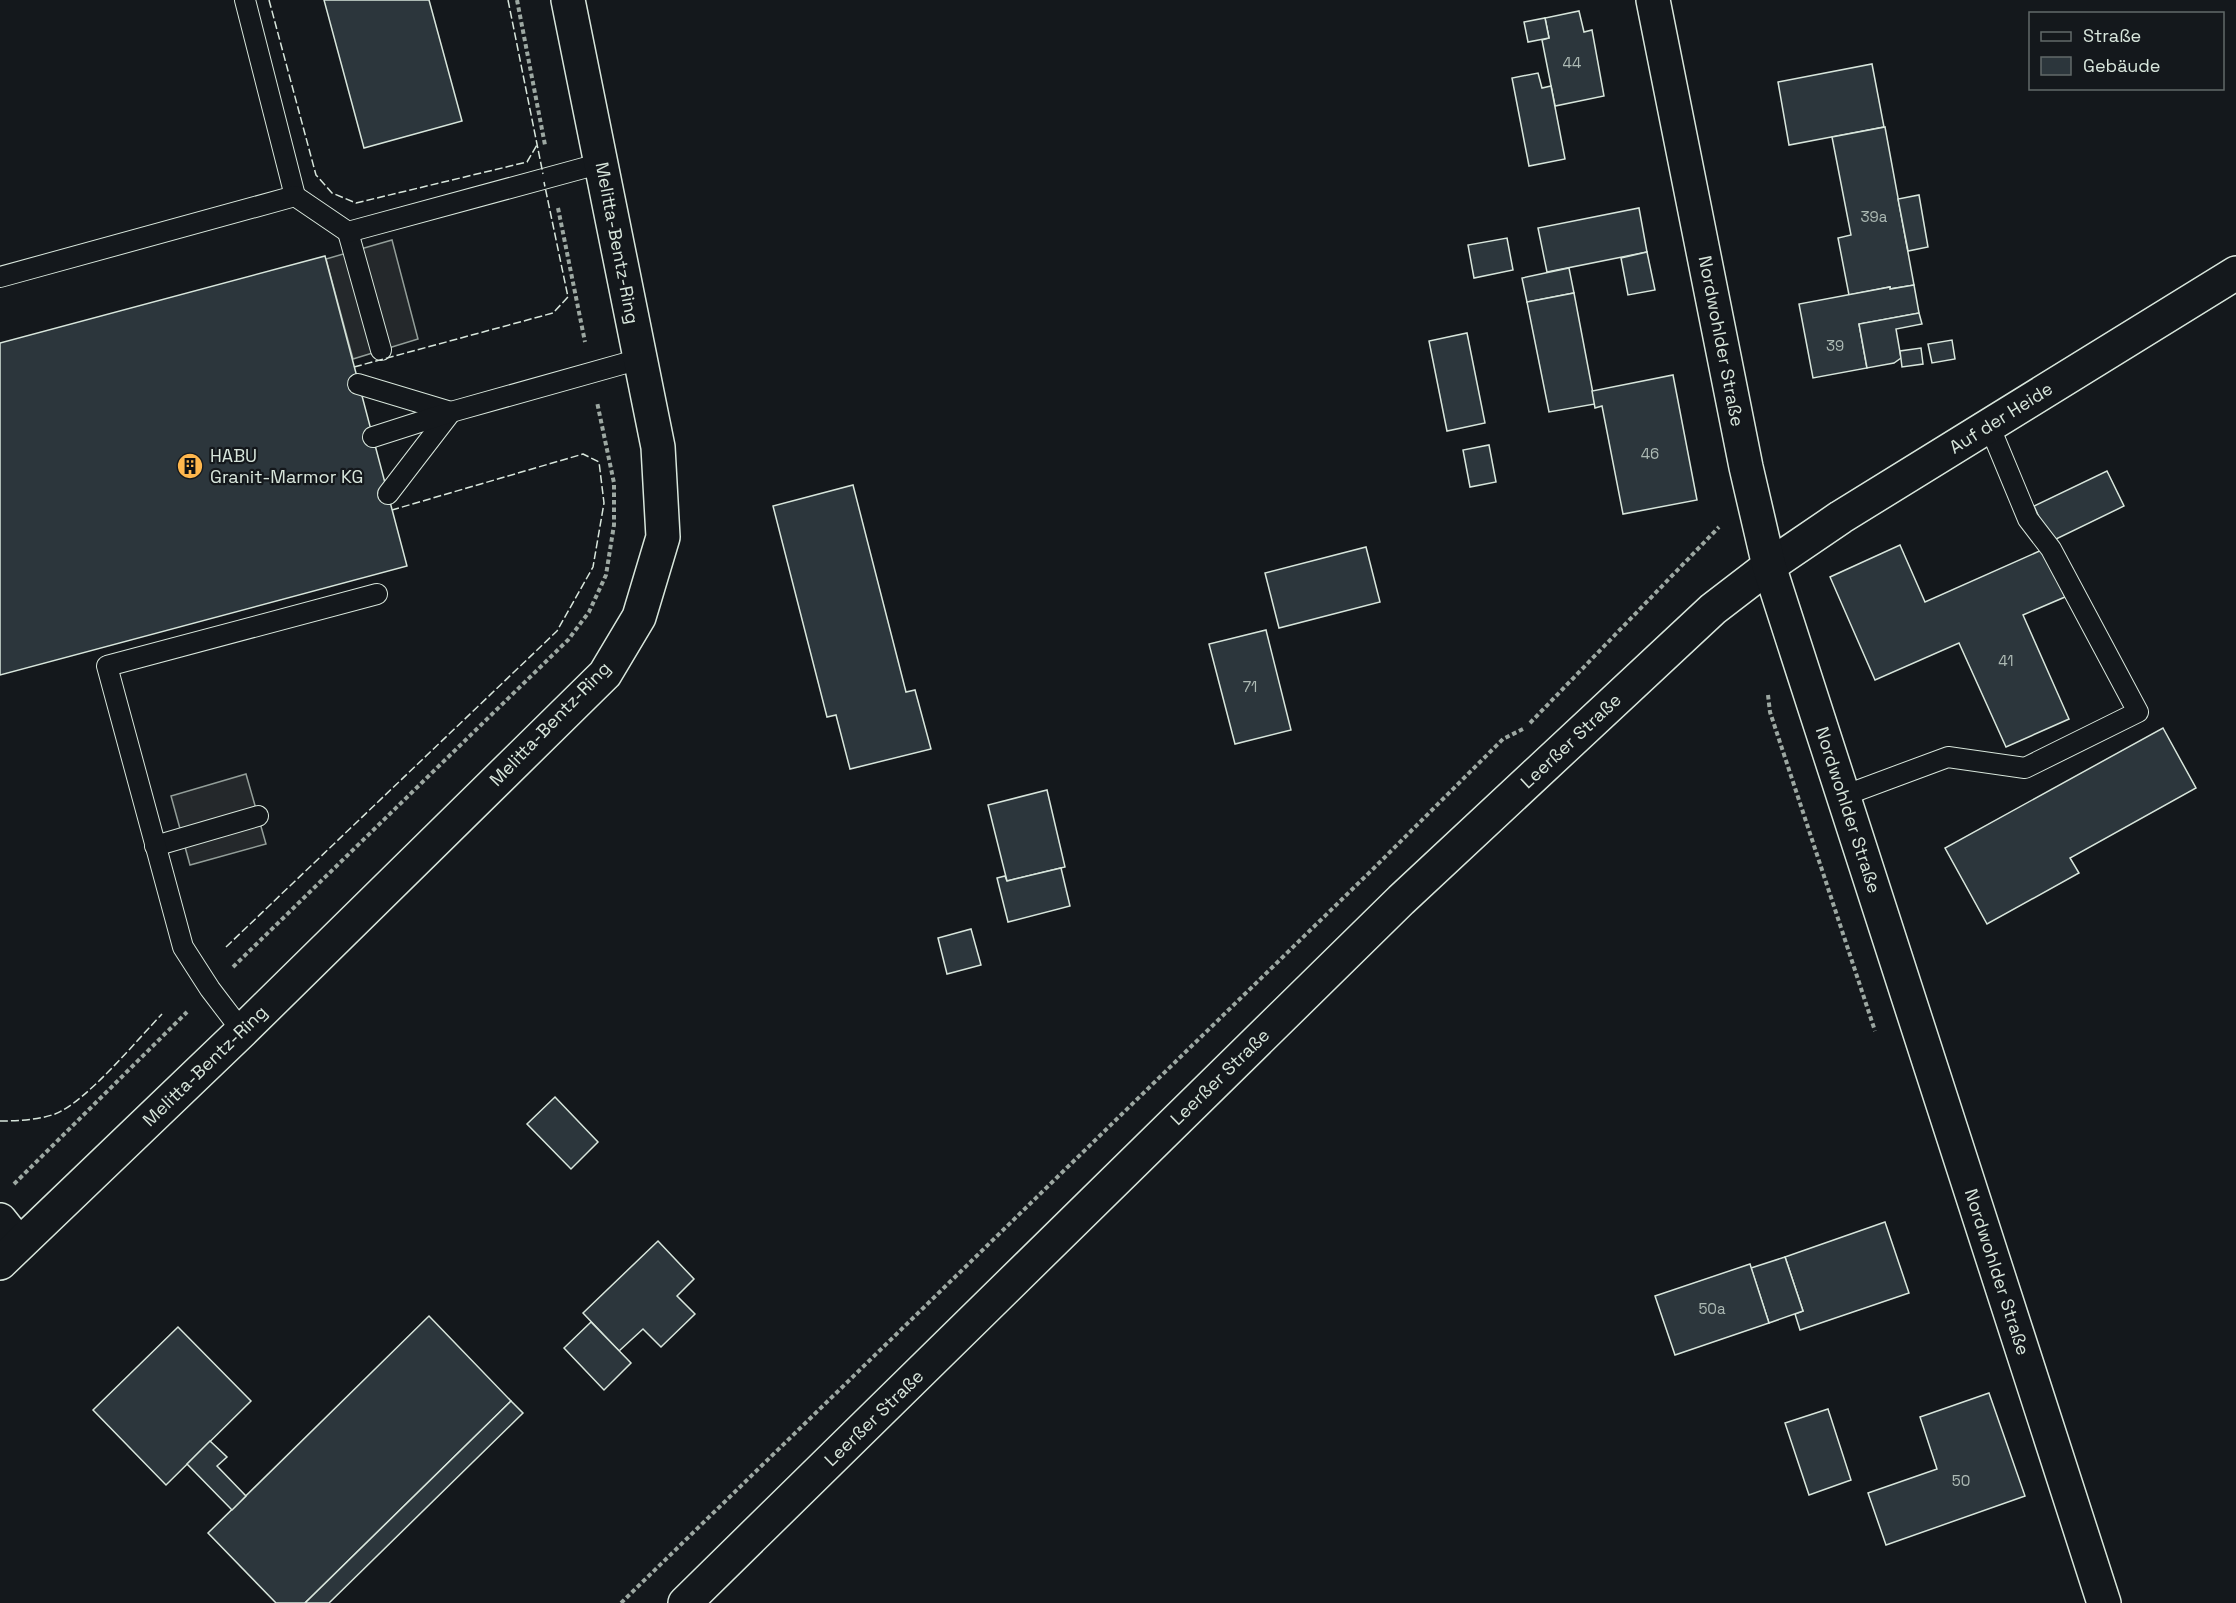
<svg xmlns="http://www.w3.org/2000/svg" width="2236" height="1603" font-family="'Space Grotesk',sans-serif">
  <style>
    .parking { fill: #24282b; stroke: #939e99; stroke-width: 1.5 }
    .building { fill: #2c363c; stroke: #d8e6dc; stroke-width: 1.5 }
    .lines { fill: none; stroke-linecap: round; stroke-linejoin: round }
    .service-casing { stroke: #d8e6dc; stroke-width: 22 }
    .minor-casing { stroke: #d8e6dc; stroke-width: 36 }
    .tertiary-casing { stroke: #d8e6dc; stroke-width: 36 }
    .secondary-casing { stroke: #d8e6dc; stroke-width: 36 }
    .path { stroke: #9da8a2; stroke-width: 4; stroke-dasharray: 4.5 3; stroke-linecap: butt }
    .service { stroke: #14181c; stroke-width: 20 }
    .minor { stroke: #14181c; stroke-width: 33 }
    .tertiary { stroke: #14181c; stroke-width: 33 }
    .secondary { stroke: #14181c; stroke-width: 33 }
    .fence { stroke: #d8e6dc; stroke-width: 1.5; stroke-dasharray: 8 3; stroke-linecap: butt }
    .labels { text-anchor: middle; stroke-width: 4.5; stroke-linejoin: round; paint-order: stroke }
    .number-label { font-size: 15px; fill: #adbab4 }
    .street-label { font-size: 18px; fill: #d8e6dc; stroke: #14181c }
    .poi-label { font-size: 18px; fill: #d8e6dc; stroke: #14181c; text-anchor: start }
  </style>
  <rect width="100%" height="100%" fill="#14181c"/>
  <g class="parking">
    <path d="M392,240L418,339L353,359L326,259Z"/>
    <path d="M246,774L266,844L190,865L171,796Z"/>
  </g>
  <g class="building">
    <path d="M324,0H429L462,121L364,148Z"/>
    <path d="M1579,11L1584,32L1592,30L1604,96L1555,106L1542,40L1549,38L1545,18Z"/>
    <path d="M1545,18L1549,38L1528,42L1524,22Z"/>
    <path d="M1872,64L1884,127L1789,145L1778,82Z"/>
    <path d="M1538,73L1542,88L1551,86L1565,159L1529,166L1512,78Z"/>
    <path d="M1885,127L1914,285L1890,289V287L1849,295L1838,238L1851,235L1832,137Z"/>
    <path d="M1919,195L1928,247L1908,251L1898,199Z"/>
    <path d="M1639,208L1647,252L1547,272L1538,228Z"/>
    <path d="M1507,238L1513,270L1474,278L1468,245Z"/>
    <path d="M1647,252L1655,290L1628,295L1621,258Z"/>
    <path d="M325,256L407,566L0,675V343Z"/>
    <path d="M1569,268L1574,293L1527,302L1522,278Z"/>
    <path d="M1914,285L1919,313L1859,324L1867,368L1813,378L1799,304L1890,287V289Z"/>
    <path d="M1574,293L1595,404L1549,412L1527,302Z"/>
    <path d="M1919,313L1922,324L1896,329L1901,358L1894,363L1867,368L1859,324Z"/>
    <path d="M1467,333L1485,423L1447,431L1429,341Z"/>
    <path d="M1952,340L1955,359L1932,363L1928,344Z"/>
    <path d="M1921,348L1923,364L1902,367L1900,351Z"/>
    <path d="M1673,375L1697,500L1623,514L1602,406L1595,408L1592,391Z"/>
    <path d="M1489,445L1496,482L1470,487L1463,450Z"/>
    <path d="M2107,471L2124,506L2050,542L2034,506Z"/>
    <path d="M853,485L906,692L915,690L931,749L850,769L836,715L827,717L773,506Z"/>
    <path d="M1900,545L1925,602L2044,549L2065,597L2023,615L2069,719L2006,747L1959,643L1875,680L1830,577Z"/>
    <path d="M1366,547L1380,602L1279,628L1265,573Z"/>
    <path d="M1266,630L1291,730L1235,744L1209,644Z"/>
    <path d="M2163,728L2196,788L2070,858L2079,873L1987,924L1945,848Z"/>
    <path d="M1047,790L1065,867L1007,881L988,805Z"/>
    <path d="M1061,868L1070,906L1008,922L997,878L1005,876L1007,881Z"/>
    <path d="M971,929L981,965L947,974L938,938Z"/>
    <path d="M555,1097L598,1142L571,1169L527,1124Z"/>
    <path d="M1885,1222L1909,1293L1800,1330L1795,1314L1803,1311L1785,1257Z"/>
    <path d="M658,1241L694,1279L677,1296L695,1314L661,1347L643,1329L619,1351L583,1313Z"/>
    <path d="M1785,1257L1803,1311L1769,1323L1751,1268Z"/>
    <path d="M1750,1264L1769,1323L1675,1355L1655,1296Z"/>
    <path d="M429,1316L511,1401L305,1603H276L208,1533Z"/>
    <path d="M591,1322L631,1363L604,1390L564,1348Z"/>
    <path d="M178,1327L251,1401L166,1485L93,1410Z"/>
    <path d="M1989,1393L2025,1496L1886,1545L1868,1493L1937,1469L1920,1417Z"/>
    <path d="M511,1401L523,1413L329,1603H305Z"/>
    <path d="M1828,1409L1851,1480L1809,1495L1785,1423Z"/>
    <path d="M210,1441L227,1457L217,1466L246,1496L232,1510L187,1464Z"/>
  </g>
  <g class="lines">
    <g class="service-casing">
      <g id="service">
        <path d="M245,0L295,196"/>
        <path d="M348,232L381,350"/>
        <path d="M0,277L295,196L348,232L602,163"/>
        <path d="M358,384L451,412L388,494"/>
        <path d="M373,437L451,412L640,359"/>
        <path d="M1843,796L1948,757L2025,768L2138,712L2051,549L2028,519L1989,425"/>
        <path d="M155,846L258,816"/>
        <path d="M242,1031L210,989L183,947L107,666L377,594"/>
      </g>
    </g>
    <g class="minor-casing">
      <g id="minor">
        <path d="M1769,566L1841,517L2236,273"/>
        <path d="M0,1220L19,1244"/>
        <path d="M0,1263L242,1031L605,674L639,617L663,537L658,447L568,0"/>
      </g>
    </g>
    <g class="tertiary-casing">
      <path id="tertiary" d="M685,1603L1401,900L1713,609L1769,566"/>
    </g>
    <g class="secondary-casing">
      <path id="secondary" d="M1653,0L1746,467L1769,566L2104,1603"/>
    </g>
    <g class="path">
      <path d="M517,0L545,145"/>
      <path d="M558,208L585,342"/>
      <path d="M1768,695L1770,712L1875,1031"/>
      <path d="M1530,723L1719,527"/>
      <path d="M233,967L568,640L589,612L606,575L614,525V483L597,402"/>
      <path d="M14,1184L187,1012"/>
      <path d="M621,1603L1374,868L1503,739L1525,728"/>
    </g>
    <use href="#service" class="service"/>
    <use href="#minor" class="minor"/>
    <use href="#tertiary" class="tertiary"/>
    <use href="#secondary" class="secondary"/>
    <g class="fence">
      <path d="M269,0L316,175L332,193L356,203L527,162L537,145"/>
      <path d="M508,0L543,174"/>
      <path d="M354,367L553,313L568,297L544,182"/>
      <path d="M226,947L557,631L593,567L604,503L599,462L583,454L392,510"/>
      <path d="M0,1121C17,1121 38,1120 55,1114C86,1102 137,1040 162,1014"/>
    </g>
  </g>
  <defs>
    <g id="building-disc" transform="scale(1.35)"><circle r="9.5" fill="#ffb74d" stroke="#14181c"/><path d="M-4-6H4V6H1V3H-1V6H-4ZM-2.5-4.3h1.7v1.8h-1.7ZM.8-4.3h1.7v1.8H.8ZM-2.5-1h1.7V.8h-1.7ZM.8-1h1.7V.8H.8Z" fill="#111"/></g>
  </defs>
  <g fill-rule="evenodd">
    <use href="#building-disc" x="190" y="466"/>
  </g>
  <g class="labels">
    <g class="number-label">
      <text x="1572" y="68">44</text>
      <text x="1874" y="222">39a</text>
      <text x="1835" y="351">39</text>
      <text x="1650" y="459">46</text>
      <text x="2006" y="666">41</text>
      <text x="1250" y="692">71</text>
      <text x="1712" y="1314">50a</text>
      <text x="1961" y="1486">50</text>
    </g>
    <g class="street-label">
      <text transform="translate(617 243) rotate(79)" y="6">Melitta-Bentz-Ring</text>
      <text transform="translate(1721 341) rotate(79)" y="6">Nordwohlder Straße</text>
      <text transform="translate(2001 418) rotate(-32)" y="6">Auf der Heide</text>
      <text transform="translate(550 724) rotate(-46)" y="6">Melitta-Bentz-Ring</text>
      <text transform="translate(1571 741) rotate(-43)" y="6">Leerßer Straße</text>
      <text transform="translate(1848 810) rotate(72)" y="6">Nordwohlder Straße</text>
      <text transform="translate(205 1066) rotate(-44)" y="6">Melitta-Bentz-Ring</text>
      <text transform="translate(1220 1077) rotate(-44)" y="6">Leerßer Straße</text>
      <text transform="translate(1997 1272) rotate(72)" y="6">Nordwohlder Straße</text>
      <text transform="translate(874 1418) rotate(-44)" y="6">Leerßer Straße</text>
    </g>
    <g class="poi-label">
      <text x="210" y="462">HABU<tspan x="210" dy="21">Granit-Marmor KG</tspan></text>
    </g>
  </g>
  <rect x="2029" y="12" width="195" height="78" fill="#14181c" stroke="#626a69" stroke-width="1.5"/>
  <rect x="2041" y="32" width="30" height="9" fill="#14181c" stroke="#626a69" stroke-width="1.5"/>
  <text x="2083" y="42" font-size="18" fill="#d8e6dc">Straße</text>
  <rect x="2041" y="57" width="30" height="18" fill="#2c363c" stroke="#626a69" stroke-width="1.5"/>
  <text x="2083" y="72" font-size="18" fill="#d8e6dc">Gebäude</text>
</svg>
